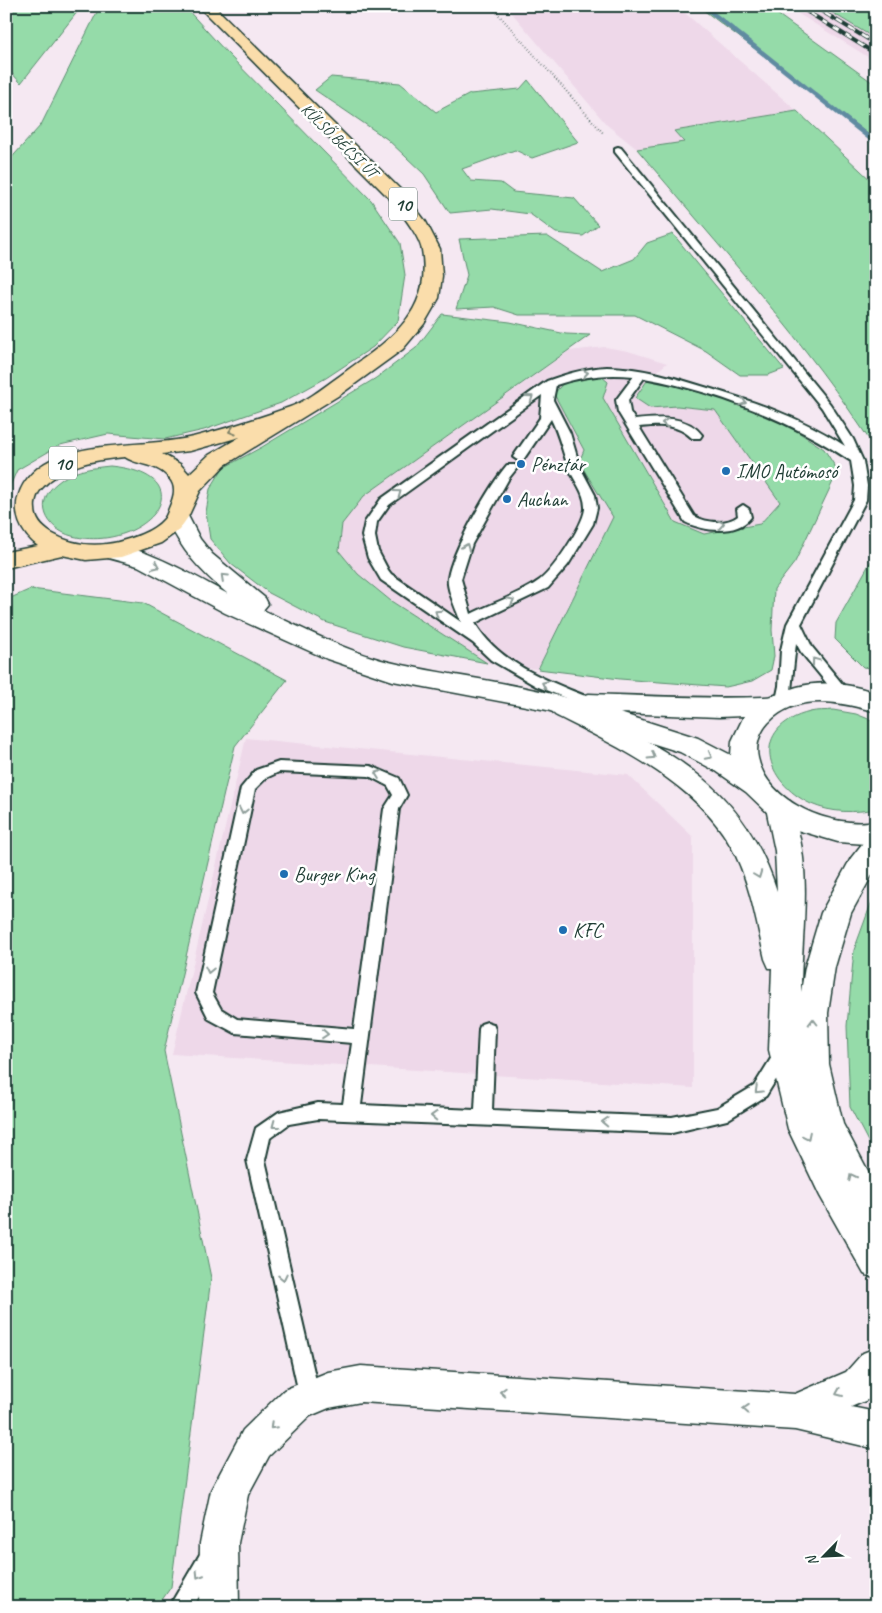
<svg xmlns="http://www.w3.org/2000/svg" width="882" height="1613" font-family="Caveat,sans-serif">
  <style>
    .built { fill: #eed8e9 }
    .green { fill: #95dba9; stroke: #5a8c6e }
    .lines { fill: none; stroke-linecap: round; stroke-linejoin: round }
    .stream { fill: #608ba1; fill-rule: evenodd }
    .lane-casing { stroke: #1f3d34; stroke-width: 4 }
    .street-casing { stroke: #1f3d34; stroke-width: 3 }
    .secondary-casing { stroke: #1f3d34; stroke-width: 3 }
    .primary-casing { stroke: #1f3d34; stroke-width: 3 }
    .path { stroke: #1f3d34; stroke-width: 2; stroke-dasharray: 0.5 2.5; stroke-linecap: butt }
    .lane { fill: #fff; fill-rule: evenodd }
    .street { fill: #fff; fill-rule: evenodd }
    .secondary { fill: #fff; fill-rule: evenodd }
    .primary { fill: #faddab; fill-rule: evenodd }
    .rail-casing { stroke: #1f3d34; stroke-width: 4 }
    .rail { stroke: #fff; stroke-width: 2.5; stroke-dasharray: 7; stroke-linecap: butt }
    .oneway { stroke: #8f9e9a }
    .oneway2 { stroke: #82856a }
    .poi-dot { fill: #1f6fb2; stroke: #fff; stroke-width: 2 }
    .labels { text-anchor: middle; stroke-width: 5; stroke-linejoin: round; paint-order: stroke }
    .far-street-label { font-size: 16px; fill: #1f3d34; stroke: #fff }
    .shield { fill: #fff; stroke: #627771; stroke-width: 1 }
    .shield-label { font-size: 19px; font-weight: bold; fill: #1f3d34 }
    .poi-label { font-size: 20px; fill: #1f3d34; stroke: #fff; text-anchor: start }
  </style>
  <rect width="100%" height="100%" fill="#f5e8f2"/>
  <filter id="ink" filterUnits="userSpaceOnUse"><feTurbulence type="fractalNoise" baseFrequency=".02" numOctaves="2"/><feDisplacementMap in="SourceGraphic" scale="10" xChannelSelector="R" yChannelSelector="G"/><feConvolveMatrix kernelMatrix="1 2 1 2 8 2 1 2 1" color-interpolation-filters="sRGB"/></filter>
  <g filter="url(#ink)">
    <g class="built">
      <path d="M506,6H677L797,111L675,131L685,142L637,149L607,125Z"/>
      <path d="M786,6H821L876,39V62Z"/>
      <path d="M605,347L628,351L667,363L649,378L636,398L650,408L677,406L715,410L780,502L760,524L704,534L676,523L603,398L608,382L554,394L584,450L579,462L614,517L538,669L487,663L391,601L358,574L339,551L342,524L364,496L569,351Z"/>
      <path d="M246,738L628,775L693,837V1088L172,1054Z"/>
    </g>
    <g class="green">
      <path d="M9,6H82L21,83L6,67L11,40C5,30 4,17 9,6Z"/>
      <path d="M100,6H184L227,53L371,200L400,243L405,275L398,321L373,347L326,378L281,403L204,430L165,439L108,434L60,445L17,470L6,495V164L41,125Z"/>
      <path d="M698,6H766L876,85V140Z"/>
      <path d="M821,6H876V39Z"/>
      <path d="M331,77L400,83L436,112L470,94L520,89L528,80L578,142L532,158L515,150L462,169L471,181L501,183L513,192L574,198L598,225L583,236L556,233L530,214L492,209L450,213L424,174L387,139L315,90Z"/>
      <path d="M797,111L876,185V450C807,342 719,247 637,149L684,142L674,131Z"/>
      <path d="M673,234L784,369L768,375H740L706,351L635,315H519L494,307L456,309L467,275L459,239L547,236L602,272L634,259L647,243Z"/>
      <path d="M442,314L510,322L566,334L590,335L364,496L342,524L339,551L358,574L391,601L487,663L403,647L325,622L269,593L231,564L210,539L206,512L210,489L223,468L262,447L376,378L416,348Z"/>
      <path d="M601,376L608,382L603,398L675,522L704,534L760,524L780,502L715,410L677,406L650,408L635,398L649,378L741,404L792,428L824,449L838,471L795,562L774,589L772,630L774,656L771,670L752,681L726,687L620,679L538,669L613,517L579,462L584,450L554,394L564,382Z"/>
      <path d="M110,466C211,476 144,554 72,536C46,529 33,502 57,483C72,470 91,468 110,466Z"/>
      <path d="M876,552V669L863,667L835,639L836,623Z"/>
      <path d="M31,589L143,603L287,680L235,746L164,1051L211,1278L171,1587L157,1607H6V600Z"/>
      <path d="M833,710L856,714L876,722V809C854,813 832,813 811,804C764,782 749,727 810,712C817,710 826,711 833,710Z"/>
      <path d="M876,890V1157L850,1107L847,1026L854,950Z"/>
    </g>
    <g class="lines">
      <path class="stream" d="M700,6H707L876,140V146Z"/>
      <g class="lane-casing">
        <g id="lane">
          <path d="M618,147L621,148L830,404L853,439L863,461L867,486L866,500L801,624L812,647L848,691L850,694L848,697H838L801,652L796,643L790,700L788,703H778L776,700L779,686L781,650L787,624L854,500L855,486L851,461C790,420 716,391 644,378L628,400L630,412L635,420C658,418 686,414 702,435L700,438H692C677,423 659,425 639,427L694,516C707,523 726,525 738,516L737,509L743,505L749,509L751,517C737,536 703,531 685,522L618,412L616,400L634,376C606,373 582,376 556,385L553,400L570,433L580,467L595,495L597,508L593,524L568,565L548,588L475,623C499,665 552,682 595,700L597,703L595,706H585L536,686L491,660L473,643L381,580L368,558L362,536L365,522L381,499L547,381C566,374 586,368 607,367C641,367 675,378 708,388C755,402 803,418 845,446L822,408L615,152V148ZM542,395L540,418L513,457L519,461L523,460L551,419C559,435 562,450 568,466C573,480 586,493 585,509C583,526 552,573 537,582C520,594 491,604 471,614L461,579L472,544L509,478L517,468L515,465H507C489,486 452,551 448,578C446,588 457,611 461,622L391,574L388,570L378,551L375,536L377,522L389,505Z"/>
          <path d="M279,762L371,766L399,778L407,795L399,809L361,1105L475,1110L479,1029L481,1024L487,1022L493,1024L495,1029L492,1110L672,1117L717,1108L754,1086L778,1047L784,1045L790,1047L793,1052L766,1096L727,1120L672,1133L318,1119L289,1124L270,1138L265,1160L320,1398L317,1405L310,1408L303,1405L300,1398L247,1160L256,1128L279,1112L318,1103L343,1104L352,1043L235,1033L209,1019L196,993L241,788L256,770ZM279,772L369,776L388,786L393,795L384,809L354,1029L237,1019L221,1009L212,993L255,789L266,778Z"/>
          <path d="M211,1546L219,1549L222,1557L193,1607H169L203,1549Z"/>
        </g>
      </g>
      <g class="street-casing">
        <g id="street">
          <path d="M564,700L573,703C666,749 743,784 777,891L775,851L766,808L770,801L780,798L790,801C795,811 797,822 799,834C811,887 801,938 801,992L805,967L821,913L851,858L866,839L876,836V868L851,913L835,967L828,1013L829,1064L843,1124L876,1186V1279L864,1274L820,1196L788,1129L769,1050L772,968H769L765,959C757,925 751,888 736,856C702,785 622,749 555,715L551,709L555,703Z"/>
          <path d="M876,1348V1393L872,1398L851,1407L876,1412V1449L795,1430L361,1402L329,1408L310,1416L269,1456L248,1495L238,1543L239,1607H199L200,1543L211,1490L243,1430L284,1390L328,1372L361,1366L795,1394L846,1372L863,1353Z"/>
        </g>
      </g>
      <g class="secondary-casing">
        <path id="secondary" d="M178,510L186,512L200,539L212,554L265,598L268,604L263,610C306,630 351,654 398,664C457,677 519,683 577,701L580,697L589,694C648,696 706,699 764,697C775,697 787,690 797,687C823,680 851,684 876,693V712C840,702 797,692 768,723C760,732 755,745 758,758C768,804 834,829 876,821V842L866,844L838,842L797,830L770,815L746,792L716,771L680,752L547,710L393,681L327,659L225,613L138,566L101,556L97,551L101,546C131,538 200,579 228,594C199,570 182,551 166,517L170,512ZM620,713L719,717L744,716L732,741L731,755L698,738Z"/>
      </g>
      <g class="primary-casing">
        <path id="primary" d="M198,6H214L405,194L426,222L440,249L442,276L439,298L424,324L403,349L341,394L225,465L200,491L188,517L179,530L161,543L121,557L86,560L62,555L6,568V552L38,546C0,517 17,472 58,457C102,441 148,447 193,437C225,429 259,418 290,407C309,400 328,384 345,372C388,341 433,313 422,250C419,235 402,215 393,202ZM240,437L209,455L189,474L180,464L162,454L190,451ZM125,457C138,466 157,463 169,478C177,487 174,496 170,506C168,510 167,516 164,519C158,526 149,531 142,534C112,547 80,550 51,533C42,527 35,520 35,509C34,502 37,493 42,488C64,464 95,460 125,457Z"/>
      </g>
      <path class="path" d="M491,6L604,134"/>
      <use href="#lane" class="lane"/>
      <use href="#street" class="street"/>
      <use href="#secondary" class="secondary"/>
      <use href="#primary" class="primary"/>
      <g class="rail-casing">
        <g id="rail">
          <path d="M798,6L876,54"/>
          <path d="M813,6L876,44"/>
        </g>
      </g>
      <use href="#rail" class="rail"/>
    </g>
    <defs><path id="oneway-chevron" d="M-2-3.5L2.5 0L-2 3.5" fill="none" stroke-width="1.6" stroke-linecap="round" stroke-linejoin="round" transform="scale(1.25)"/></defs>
    <g class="oneway">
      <use href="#oneway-chevron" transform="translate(585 373) rotate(-8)"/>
      <use href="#oneway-chevron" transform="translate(530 398) rotate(-36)"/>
      <use href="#oneway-chevron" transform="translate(743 402) rotate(18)"/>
      <use href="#oneway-chevron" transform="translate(665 423) rotate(-178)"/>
      <use href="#oneway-chevron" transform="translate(398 493) rotate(-36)"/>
      <use href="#oneway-chevron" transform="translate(721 524) rotate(-11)"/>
      <use href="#oneway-chevron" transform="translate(466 547) rotate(-67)"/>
      <use href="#oneway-chevron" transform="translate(156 566) rotate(25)"/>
      <use href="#oneway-chevron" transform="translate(224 577) rotate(-137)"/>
      <use href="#oneway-chevron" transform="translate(511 601) rotate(-26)"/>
      <use href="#oneway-chevron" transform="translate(438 613) rotate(-146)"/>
      <use href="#oneway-chevron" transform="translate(815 661) rotate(-127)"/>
      <use href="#oneway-chevron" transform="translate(545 684) rotate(-155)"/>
      <use href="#oneway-chevron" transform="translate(652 756) rotate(32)"/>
      <use href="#oneway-chevron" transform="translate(709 756) rotate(28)"/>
      <use href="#oneway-chevron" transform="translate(378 774) rotate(-160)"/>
      <use href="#oneway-chevron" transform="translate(243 811) rotate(102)"/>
      <use href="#oneway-chevron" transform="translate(758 875) rotate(69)"/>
      <use href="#oneway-chevron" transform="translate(209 970) rotate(102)"/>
      <use href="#oneway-chevron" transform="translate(813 1022) rotate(-90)"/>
      <use href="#oneway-chevron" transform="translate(325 1034) rotate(5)"/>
      <use href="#oneway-chevron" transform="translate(758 1090) rotate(136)"/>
      <use href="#oneway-chevron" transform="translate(434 1116) rotate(-178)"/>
      <use href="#oneway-chevron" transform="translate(605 1122) rotate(-178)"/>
      <use href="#oneway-chevron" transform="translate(275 1125) rotate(143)"/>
      <use href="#oneway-chevron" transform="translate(807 1136) rotate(64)"/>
      <use href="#oneway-chevron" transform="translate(852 1177) rotate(-117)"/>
      <use href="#oneway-chevron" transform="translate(283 1277) rotate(77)"/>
      <use href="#oneway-chevron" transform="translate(503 1392) rotate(-177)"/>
      <use href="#oneway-chevron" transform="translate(839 1393) rotate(157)"/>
      <use href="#oneway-chevron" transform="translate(746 1409) rotate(-176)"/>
      <use href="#oneway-chevron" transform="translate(273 1426) rotate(135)"/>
      <use href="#oneway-chevron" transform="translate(199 1575) rotate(122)"/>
    </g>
    <use class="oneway2" href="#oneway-chevron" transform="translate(232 431) rotate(163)"/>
  </g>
  <g class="poi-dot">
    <circle cx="521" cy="464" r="5"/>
    <circle cx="726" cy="471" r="5"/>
    <circle cx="507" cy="499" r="5"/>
    <circle cx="284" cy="874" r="5"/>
    <circle cx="563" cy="930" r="5"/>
  </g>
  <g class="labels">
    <g class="far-street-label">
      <text transform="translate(340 140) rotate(44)" y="6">KÜLSŐ BÉCSI ÚT</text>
    </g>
    <g class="shield">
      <rect x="389" y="187.5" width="28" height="33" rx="4"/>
      <rect x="49" y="446.5" width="28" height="33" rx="4"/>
    </g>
    <g class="shield-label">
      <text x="403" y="211">10</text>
      <text x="63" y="470">10</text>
    </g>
    <g class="poi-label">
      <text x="531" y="471">Pénztár</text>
      <text x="736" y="478">IMO Autómosó</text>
      <text x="517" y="506">Auchan</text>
      <text x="294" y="881">Burger King</text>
      <text x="573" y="937">KFC</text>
    </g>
  </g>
  <rect width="882" height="1613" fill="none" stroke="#fff" stroke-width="25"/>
  <rect x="12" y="12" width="857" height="1588" fill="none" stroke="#1f3d34" stroke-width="2" filter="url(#ink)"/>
  <g transform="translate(824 1556) rotate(246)" stroke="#ffffff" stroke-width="4" paint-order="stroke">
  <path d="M0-4L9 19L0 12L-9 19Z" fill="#1f3d34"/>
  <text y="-8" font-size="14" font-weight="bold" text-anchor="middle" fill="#1f3d34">N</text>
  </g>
</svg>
